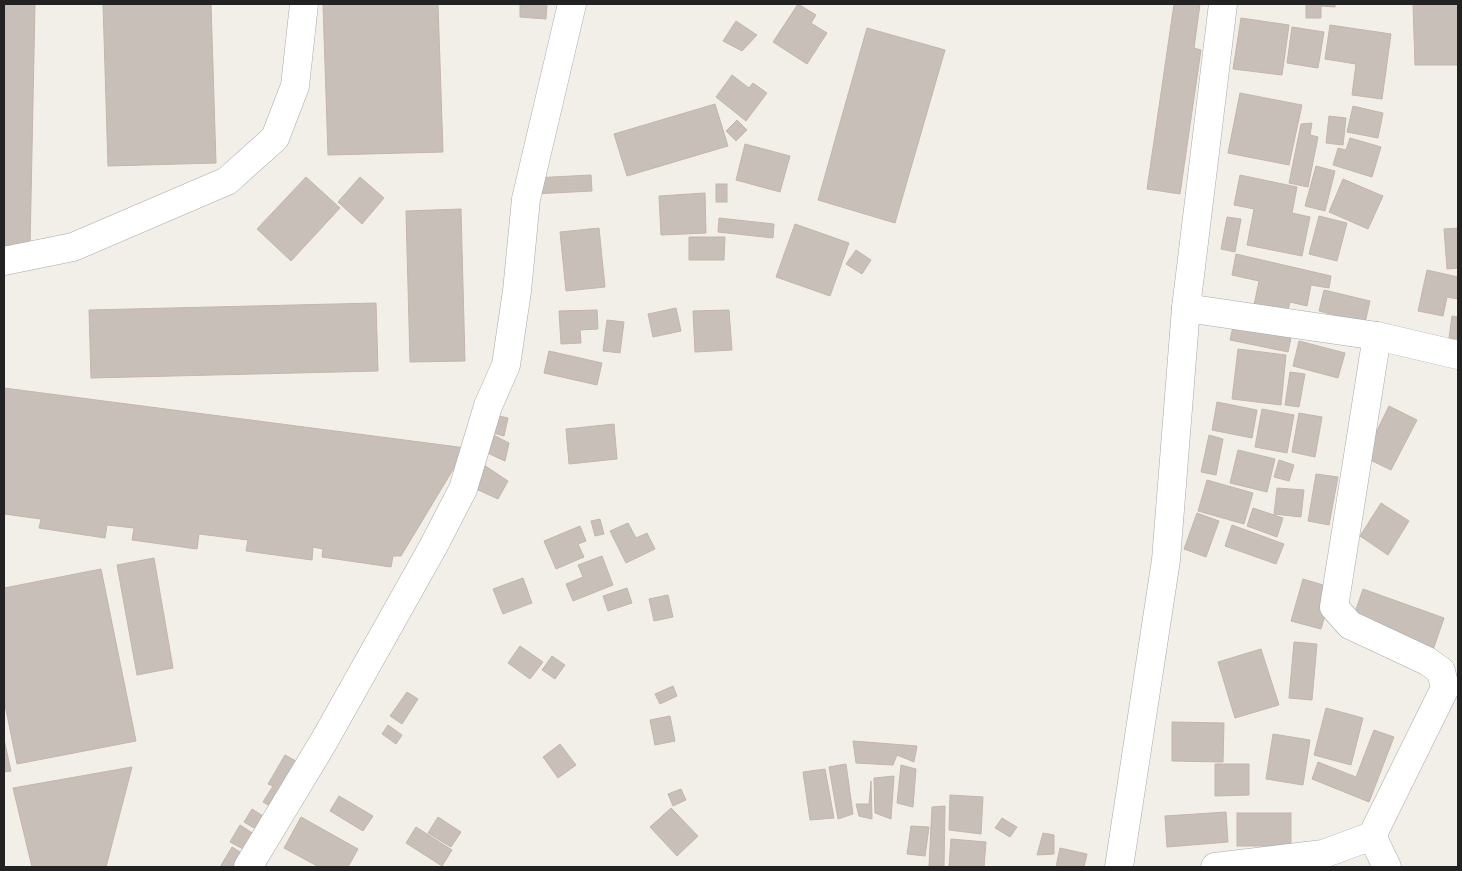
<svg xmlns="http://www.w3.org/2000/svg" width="1462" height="871" font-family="Montserrat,sans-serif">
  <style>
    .building { fill: #c7bfb8; stroke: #c4b6ab }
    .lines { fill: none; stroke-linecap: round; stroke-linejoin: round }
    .minor-casing { stroke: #a9a9a9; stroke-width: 29 }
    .minor { stroke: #fff; stroke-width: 28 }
  </style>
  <rect width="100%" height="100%" fill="#f2efe9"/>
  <g class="building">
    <path d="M4,4H35L30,247H4Z"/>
    <path d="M103,4H211L216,163L108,166Z"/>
    <path d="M323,4H438L443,152L328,155Z"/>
    <path d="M520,4H547L546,19L520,17Z"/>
    <path d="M798,4L816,15L811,23L827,33L807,64L773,42Z"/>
    <path d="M1174,4H1200L1194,48L1201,50L1180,194L1147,189Z"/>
    <path d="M1306,4H1335V7L1321,6V18H1306Z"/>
    <path d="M1413,4H1458V65H1415Z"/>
    <path d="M1241,18L1289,25L1282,75L1233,69Z"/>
    <path d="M736,21L757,35L742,51L723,41Z"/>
    <path d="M1330,25L1391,34L1382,99L1352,95L1356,64L1325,59Z"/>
    <path d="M1292,27L1324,32L1318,68L1287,63Z"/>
    <path d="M867,28L945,50L895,223L818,200Z"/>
    <path d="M732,75L749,88L753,83L767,93L746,121L716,97Z"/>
    <path d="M1240,93L1302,105L1289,165L1228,153Z"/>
    <path d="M715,104L728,146L627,176L614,134Z"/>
    <path d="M1353,106L1383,113L1378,138L1347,132Z"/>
    <path d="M1329,116L1346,118L1343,145L1326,143Z"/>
    <path d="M737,120L747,130L736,141L726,131Z"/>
    <path d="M1312,123L1310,135L1318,137L1308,187L1289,183L1301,124Z"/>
    <path d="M1350,138L1381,147L1372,177L1333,165L1338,148L1346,150Z"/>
    <path d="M745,144L790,156L780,192L736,180Z"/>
    <path d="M1316,166L1335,171L1325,211L1305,206Z"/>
    <path d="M591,175L592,191L533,194V178Z"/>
    <path d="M1240,175L1297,187L1292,213L1310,217L1302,256L1247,245L1254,209L1234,205Z"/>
    <path d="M306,177L340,208L291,261L257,229Z"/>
    <path d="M360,177L384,198L362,224L338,202Z"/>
    <path d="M1343,179L1383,196L1368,229L1329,212Z"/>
    <rect x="716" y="184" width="11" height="18"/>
    <path d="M705,193L706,233L661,235L659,196Z"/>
    <path d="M461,209L465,361L410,362L406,211Z"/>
    <path d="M1319,216L1347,223L1337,261L1309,254Z"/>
    <path d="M1227,217L1241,219L1235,252L1221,249Z"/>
    <path d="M719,218L774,224L773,238L718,232Z"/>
    <path d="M795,224L849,243L830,296L776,277Z"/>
    <path d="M599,228L605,287L566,291L560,232Z"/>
    <path d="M1458,228V268L1447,269L1444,229Z"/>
    <path d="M689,237H725L724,260H689Z"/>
    <path d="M856,250L871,260L862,274L846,264Z"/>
    <path d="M1236,254L1331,276L1329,288L1311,285L1307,306L1290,302L1286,318L1253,310L1259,281L1232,275Z"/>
    <path d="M1427,270L1458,277V299L1447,297L1443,316L1418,311Z"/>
    <path d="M1324,290L1370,301L1365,323L1319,311Z"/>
    <path d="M376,303L378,371L91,378L89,310Z"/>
    <path d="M676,308L681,331L653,337L648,314Z"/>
    <path d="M597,310L598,329L580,330L581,343L561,344L559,311Z"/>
    <path d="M729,310L732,350L695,352L693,311Z"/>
    <path d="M1452,316L1458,317V339L1449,338Z"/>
    <path d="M607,320L624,322L620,353L603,351Z"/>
    <path d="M1234,322L1292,333L1288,352L1230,340Z"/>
    <path d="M1299,341L1345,353L1338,378L1293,366Z"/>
    <path d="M1238,349L1286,355L1281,405L1232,399Z"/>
    <path d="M549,351L602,363L597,385L544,373Z"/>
    <path d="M1290,372L1305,374L1299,407L1285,405Z"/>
    <path d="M4,388L466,448L401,556H393L391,567L322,557L323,549L313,547L312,560L246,551L248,540L199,534L197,549L132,540L134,528L107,525L105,538L39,528L41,519L4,514Z"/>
    <path d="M1217,402L1257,410L1252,438L1212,430Z"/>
    <path d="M1389,406L1417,420L1391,470L1364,457Z"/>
    <path d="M1262,409L1294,415L1287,453L1255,447Z"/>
    <path d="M1299,413L1322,417L1315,457L1292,452Z"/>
    <path d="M490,414L508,418L504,436L486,431Z"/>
    <path d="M614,424L617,459L569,464L566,429Z"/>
    <path d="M486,431L509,443L505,461L481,450Z"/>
    <path d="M1209,435L1223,439L1216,475L1201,472Z"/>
    <path d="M1238,450L1275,459L1267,492L1230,483Z"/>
    <path d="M1279,460L1294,465L1289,481L1274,477Z"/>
    <path d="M484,465L508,481L498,499L474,488Z"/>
    <path d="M1316,474L1338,477L1329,525L1308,521Z"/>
    <path d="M1207,480L1253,493L1244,524L1198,511Z"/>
    <path d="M1277,488L1304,490L1301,517L1274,514Z"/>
    <path d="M1381,503L1409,521L1388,555L1360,536Z"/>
    <path d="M1253,508L1283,518L1277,537L1247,526Z"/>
    <path d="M1197,513L1219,521L1206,557L1184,549Z"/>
    <path d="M600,519L604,534L595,536L591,521Z"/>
    <path d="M628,523L636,538L647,533L655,549L626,563L610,531Z"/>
    <path d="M1232,525L1284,544L1276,564L1225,546Z"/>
    <path d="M580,526L586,541L578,544L584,557L556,569L544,541Z"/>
    <path d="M602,556L613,585L573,601L566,584L583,577L578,565Z"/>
    <path d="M154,558L173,668L137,675L117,565Z"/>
    <path d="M101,569L136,741L17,764L4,700V588Z"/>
    <path d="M523,578L532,603L503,614L493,589Z"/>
    <path d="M1303,579L1333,588L1321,629L1291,621Z"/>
    <path d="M627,588L632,603L608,611L603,596Z"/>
    <path d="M1363,589L1444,618L1433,650L1352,621Z"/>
    <path d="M668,595L673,617L654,621L649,599Z"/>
    <path d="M1294,642L1317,644L1312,700L1289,698Z"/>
    <path d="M520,646L543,662L530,679L508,663Z"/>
    <path d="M1261,649L1279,705L1235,718L1218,662Z"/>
    <path d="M552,656L565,665L555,679L542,670Z"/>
    <path d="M673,686L677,696L660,704L655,694Z"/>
    <path d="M407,692L418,699L402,724L390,716Z"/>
    <path d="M1326,708L1363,718L1351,765L1314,755Z"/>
    <path d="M670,716L675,741L655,745L650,720Z"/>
    <path d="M1172,722L1224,723L1223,762L1172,761Z"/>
    <path d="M388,725L402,735L396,744L382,734Z"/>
    <path d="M1374,730L1394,737L1369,802L1312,779L1318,762L1356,777Z"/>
    <path d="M1273,734L1310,740L1303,785L1266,779Z"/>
    <path d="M4,739L11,771L4,772Z"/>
    <path d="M853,741L917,746L914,762L897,755L893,765L856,763Z"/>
    <path d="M560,744L576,765L558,778L543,757Z"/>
    <path d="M285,755L305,766L279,811L263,802L273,786L268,784Z"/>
    <path d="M846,764L853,814L838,819L829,767Z"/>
    <path d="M1215,764H1249V795L1215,796Z"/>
    <path d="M901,765L916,769L913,807L897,803Z"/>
    <path d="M132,767L106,867H32L13,788Z"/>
    <path d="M825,769L834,818L810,820L803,772Z"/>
    <path d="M894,776L891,819L875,813L874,778Z"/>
    <path d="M871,781L872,819L859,816L856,804H869Z"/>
    <path d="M681,789L686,800L673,806L668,794Z"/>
    <path d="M950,795L983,797L981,834L949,830Z"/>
    <path d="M339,796L373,816L363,831L330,811Z"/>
    <path d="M945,806L944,866H929L932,807Z"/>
    <path d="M671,808L698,836L677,856L650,827Z"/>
    <path d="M252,809L266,818L259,831L244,822Z"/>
    <path d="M1226,812L1228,842L1167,847L1165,816Z"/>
    <rect x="1237" y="813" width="54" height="33"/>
    <path d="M301,817L358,849L348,867H319L284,848Z"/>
    <path d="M438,817L461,832L451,847L428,833Z"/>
    <path d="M1002,818L1017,827L1010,837L995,828Z"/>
    <path d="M240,825L254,834L245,850L230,842Z"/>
    <path d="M911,826L929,827L925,856L907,854Z"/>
    <path d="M416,827L452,850L442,866L406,843Z"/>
    <path d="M1043,833L1054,835V854L1037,855Z"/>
    <path d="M951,839L986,842L984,867H949Z"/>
    <path d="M232,847L248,857L242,867H220Z"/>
    <path d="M1060,848L1087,854L1084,867H1056Z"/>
  </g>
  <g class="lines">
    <g class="minor-casing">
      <g id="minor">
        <path d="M4,261L73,247L227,181L275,138L295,86L304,4"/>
        <path d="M1186,308L1377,336L1458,355"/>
        <path d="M1372,836L1445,688L1441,671L1427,661L1350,625L1334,607L1377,336"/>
        <path d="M248,867L324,741L433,547L463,489L488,406L506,365L517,291L526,199L572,4"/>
        <path d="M1119,867L1166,560L1186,308L1223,4"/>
        <path d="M1215,867L1323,854L1372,836L1387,867"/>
      </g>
    </g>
    <use href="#minor" class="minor"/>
  </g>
  <rect width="1462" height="871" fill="none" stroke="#222222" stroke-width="10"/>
</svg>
